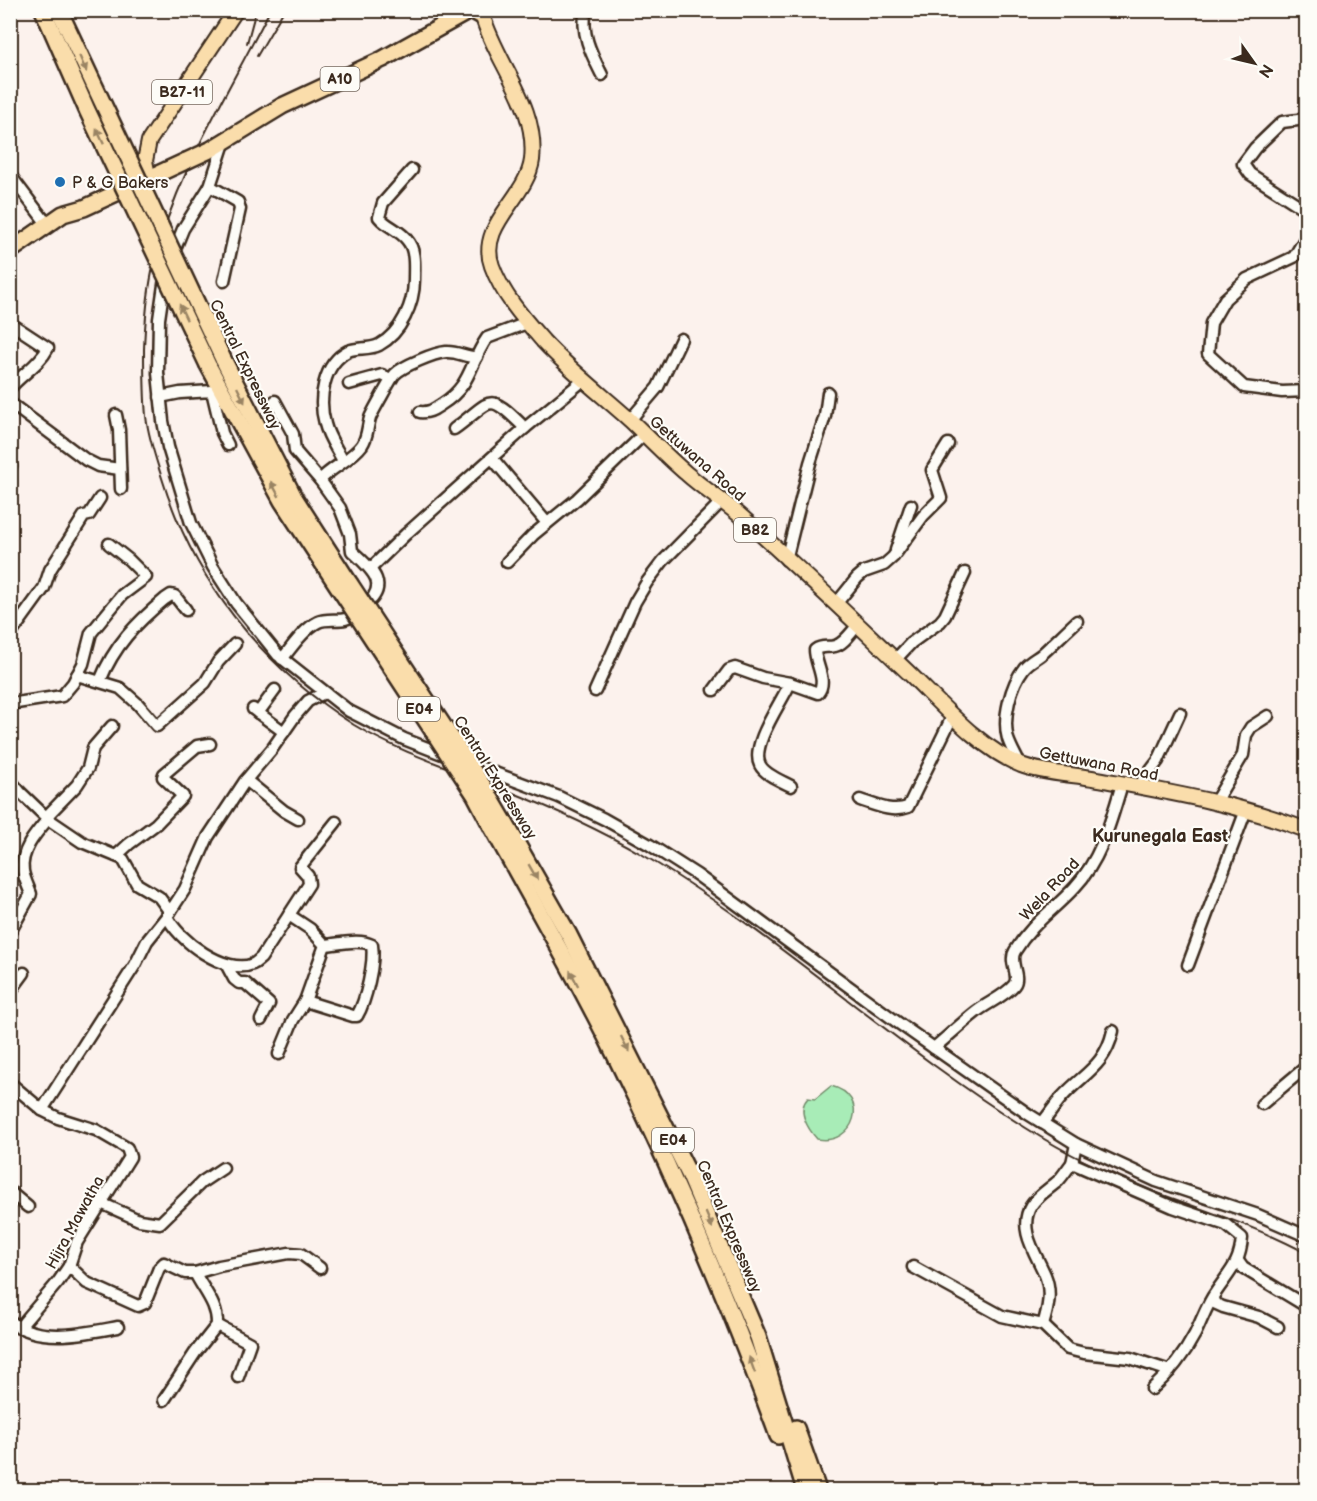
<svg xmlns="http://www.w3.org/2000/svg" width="1317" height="1501" font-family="'Balsamiq Sans',sans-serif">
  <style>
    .green { fill: #a8ecb7; stroke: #728b6a; stroke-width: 1.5 }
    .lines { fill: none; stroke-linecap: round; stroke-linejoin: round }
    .minor-casing { stroke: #3b2a1e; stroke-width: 15 }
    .major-casing { stroke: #3b2a1e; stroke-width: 18 }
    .highway-casing { stroke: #3b2a1e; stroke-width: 20 }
    .minor { stroke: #fdfcf7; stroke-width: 10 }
    .major { stroke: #faddab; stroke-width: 14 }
    .highway { stroke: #faddab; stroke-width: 15 }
    .rail { stroke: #3b2a1e; stroke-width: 2 }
    .highway-bridge-casing { stroke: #3b2a1e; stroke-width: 20; stroke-linecap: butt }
    .highway-bridge { stroke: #faddab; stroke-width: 15 }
    .oneway { fill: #9a8464 }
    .poi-dot { fill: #1f6fb2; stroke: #fdfcf7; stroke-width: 2 }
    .labels { text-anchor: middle; stroke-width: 4.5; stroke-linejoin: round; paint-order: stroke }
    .shield { fill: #fdfcf7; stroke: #75695f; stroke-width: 1.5 }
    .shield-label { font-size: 15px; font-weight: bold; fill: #3b2a1e }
    .poi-label { font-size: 16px; fill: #3b2a1e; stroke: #fdfcf7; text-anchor: start }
    .street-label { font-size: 16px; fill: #3b2a1e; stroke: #fdfcf7 }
    .neighbourhood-label { font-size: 18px; font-weight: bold; fill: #3b2a1e; stroke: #fdfcf7 }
  </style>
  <rect width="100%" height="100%" fill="#fcf2ed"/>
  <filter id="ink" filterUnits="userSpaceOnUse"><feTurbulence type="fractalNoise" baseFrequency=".0167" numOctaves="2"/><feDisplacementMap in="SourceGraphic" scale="12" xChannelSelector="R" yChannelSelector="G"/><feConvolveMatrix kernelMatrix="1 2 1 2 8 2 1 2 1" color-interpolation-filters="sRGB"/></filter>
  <g filter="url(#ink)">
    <path class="green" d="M831,1086C871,1096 855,1146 817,1139C808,1129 796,1110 808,1098L815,1099Z"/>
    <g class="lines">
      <g class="minor-casing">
        <g id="minor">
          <path d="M586,10C580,33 592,55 602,75"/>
          <path d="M1306,119L1282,122L1255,148L1243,164L1250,174L1306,210"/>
          <path d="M224,143L210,186L183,229L172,256L165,278L159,319L158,373L163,421L168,447L191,523L213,567L236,603L278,655L349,711L404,739L450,757"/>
          <path d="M10,175L47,224"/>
          <path d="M210,186L238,202L240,209L224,281"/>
          <path d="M1306,237L1294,257L1247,279L1225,299L1211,323L1208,354L1244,387L1282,392L1306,391"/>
          <path d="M10,323L48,348C40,364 22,374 10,388"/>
          <path d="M349,384L382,375L391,379"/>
          <path d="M160,397L180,393L212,391L222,433L228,445"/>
          <path d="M275,401L293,434L295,451L320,480L340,508L350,534L352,551C370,568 392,585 364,606C359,610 352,618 345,619C337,621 326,618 318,622C304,629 292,647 282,659"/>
          <path d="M10,403L86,460L98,466L120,469"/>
          <path d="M420,412C430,413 434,409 442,404C472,385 469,364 487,338L527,323"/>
          <path d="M116,415L119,430L121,489"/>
          <path d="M630,420L658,387L681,339"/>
          <path d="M454,429C494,400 486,390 525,428"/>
          <path d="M492,458L547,523"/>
          <path d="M343,461C337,449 328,437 325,424C318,399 323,364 348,351C356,347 369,350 379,345C401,333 414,304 414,280C414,267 416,250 407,240C400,230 387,227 379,217L383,203L412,170"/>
          <path d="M10,466H11"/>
          <path d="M320,480C332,467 352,459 362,445C368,436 367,428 370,418C372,413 392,377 395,374C403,366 434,353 446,352C457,351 467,358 477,357"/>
          <path d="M896,550L911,505"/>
          <path d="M786,560L810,463L825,416L828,393"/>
          <path d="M507,562L533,535L577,499L644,434"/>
          <path d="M371,568L406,534L525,428L585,379"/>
          <path d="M836,604L857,578L864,572L884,565L893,557L923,516L941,498L932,470L948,444"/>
          <path d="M10,635L44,588L50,570L84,516L89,515L100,498"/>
          <path d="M895,660L911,643L940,622L945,616L965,573"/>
          <path d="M77,675L120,688L138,704L157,726L205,683L218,662L235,644"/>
          <path d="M100,681C114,646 136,623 165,599L171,595L175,596L186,610"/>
          <path d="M790,683C782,702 750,745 760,765C765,775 782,781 791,786"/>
          <path d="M714,690L729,670L735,668L763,678L790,683L818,693C828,681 815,664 815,650C822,645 827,648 835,646C844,644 852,631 858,625"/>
          <path d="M595,691L635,602L647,582L663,561L722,501"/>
          <path d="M10,704L62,696L73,683L83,664L91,633L122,595L146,577L129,560L109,544"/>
          <path d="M253,709L284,732"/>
          <path d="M258,713L275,690"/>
          <path d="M468,763L559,797L604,819L650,845L697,875L897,1022L1028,1114L1076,1144L1156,1181L1258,1215L1306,1236"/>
          <path d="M1020,765C1016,756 1011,748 1008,739C1002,718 1011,685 1024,668C1030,661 1036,659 1042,654C1054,643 1065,632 1077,621"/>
          <path d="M10,780L20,792L48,819L82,842L123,859L137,884L159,897L170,912L167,916C177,939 226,976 253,964C256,963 258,960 261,958L309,884L308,876L300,867L336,822"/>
          <path d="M246,780L284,811L298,819"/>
          <path d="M1138,787L1158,761L1180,713"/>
          <path d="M860,800C875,805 892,813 908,807L953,715"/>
          <path d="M1215,802L1243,755L1246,735L1251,727L1268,716"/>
          <path d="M46,817L77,785L88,768L93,748L112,726"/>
          <path d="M116,856L129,844L156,824L183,796L163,777L164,774L197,746L210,744"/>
          <path d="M170,912L185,889L208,837L245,781L272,749L295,716L308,701L324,693"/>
          <path d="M10,932L31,894C28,886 24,878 23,871C20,851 36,833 48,819"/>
          <path d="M226,964L234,979L239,983H245L269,1004L261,1020"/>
          <path d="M1188,965L1246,810"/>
          <path d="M10,992L24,973"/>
          <path d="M305,1001L353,1016H357C366,1001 375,962 372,945C359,938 340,944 325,945"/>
          <path d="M934,1048C948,1036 962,1023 976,1012C987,1003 1005,996 1014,985C1021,976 1008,962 1015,951C1032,923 1054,910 1075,887C1102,858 1111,820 1122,784"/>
          <path d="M279,1054L293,1020L305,1001L325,945L310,929L289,915"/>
          <path d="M10,1083L42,1110L58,1118L96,1130L127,1148L130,1157L77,1242L69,1266L58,1282L19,1328"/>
          <path d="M1262,1104L1306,1067"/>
          <path d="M42,1110L135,965L147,941L167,916"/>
          <path d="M1042,1123C1049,1115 1055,1105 1062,1097C1084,1073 1105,1066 1113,1031"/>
          <path d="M1076,1144L1072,1163L1173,1207L1226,1225L1242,1238C1240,1264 1230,1271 1216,1292C1207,1304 1202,1320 1195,1334C1184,1355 1170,1373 1152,1389"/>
          <path d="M10,1192L28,1207"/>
          <path d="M101,1203L139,1220L160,1223L202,1182L223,1168"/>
          <path d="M1238,1261L1243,1268L1306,1306"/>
          <path d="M69,1266L87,1283L138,1306L145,1303L159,1268L164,1263L185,1273H195L219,1266L289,1253L301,1254L320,1268"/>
          <path d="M913,1267L1002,1316L1043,1325L1068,1349L1084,1353L1130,1358L1170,1371"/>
          <path d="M1213,1298L1214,1303L1223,1307L1259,1317L1278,1327"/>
          <path d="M10,1321C40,1344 85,1333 118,1327"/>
          <path d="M217,1325L250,1343L238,1377"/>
          <path d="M1043,1325C1048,1309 1052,1292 1045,1275C1037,1255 1017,1229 1031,1206C1037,1196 1049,1189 1058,1181C1063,1176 1067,1169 1072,1163"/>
          <path d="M164,1400L195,1353L217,1325C218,1305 204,1291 195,1273"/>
        </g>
      </g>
      <g class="major-casing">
        <g id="major">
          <path d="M482,14C496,64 538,105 532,160C527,198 477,225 492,266C502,294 524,319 543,341C570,370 601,394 630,420C649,438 667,457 687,474C705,490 725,502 743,518C800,569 855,622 910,674C942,705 979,748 1021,765C1045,774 1073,774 1098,779C1168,792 1240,804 1306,830"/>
          <path d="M149,180L145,161L149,141L236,10"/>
        </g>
      </g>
      <g class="highway-casing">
        <g id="highway">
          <path d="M471,10L480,15L487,10"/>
          <path d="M210,150L282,106L383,59L471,10"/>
          <path d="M10,251L63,214L84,208L186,161"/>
          <path d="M223,359L294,497L350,584"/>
          <path d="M208,365L282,501L341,591"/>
          <path d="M504,821L569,935L690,1176L758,1337L805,1490"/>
          <path d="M493,829C533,902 575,974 612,1049C674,1174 730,1304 778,1436"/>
          <path d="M796,1428L818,1490"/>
        </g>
      </g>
      <use href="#minor" class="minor"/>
      <use href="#major" class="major"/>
      <use href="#highway" class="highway"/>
      <g class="rail">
        <path d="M270,10C227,95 173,178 152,272C147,297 145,323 144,349C144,371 144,394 146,416C148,435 154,453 160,472C192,579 260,665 354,725C392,748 436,763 477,779C534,800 590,824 643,855C778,935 893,1045 1026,1128C1067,1154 1110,1175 1155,1192C1206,1211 1258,1227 1306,1253"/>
        <path d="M247,43L256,10"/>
        <path d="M257,56L284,10"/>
      </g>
      <g class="highway-bridge-casing">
        <g id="highway-bridge">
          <path d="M43,10L87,110L208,365"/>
          <path d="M59,10L223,359"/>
          <path d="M186,161L210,150"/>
          <path d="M350,584L487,792L504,821"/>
          <path d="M341,591L475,795L493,829"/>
        </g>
      </g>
      <use href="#highway-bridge" class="highway-bridge"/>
    </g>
    <defs><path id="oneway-solid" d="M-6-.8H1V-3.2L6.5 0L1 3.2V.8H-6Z" transform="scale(1.5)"/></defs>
    <g class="oneway">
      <use href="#oneway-solid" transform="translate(83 64) rotate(66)"/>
      <use href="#oneway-solid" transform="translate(100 136) rotate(-115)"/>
      <use href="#oneway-solid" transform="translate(183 312) rotate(-115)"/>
      <use href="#oneway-solid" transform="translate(241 395) rotate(64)"/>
      <use href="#oneway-solid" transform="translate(275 489) rotate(-119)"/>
      <use href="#oneway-solid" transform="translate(533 872) rotate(60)"/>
      <use href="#oneway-solid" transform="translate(574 978) rotate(-118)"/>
      <use href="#oneway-solid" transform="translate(625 1044) rotate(63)"/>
      <use href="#oneway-solid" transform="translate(709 1220) rotate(67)"/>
      <use href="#oneway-solid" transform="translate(752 1365) rotate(-110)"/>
    </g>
  </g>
  <circle class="poi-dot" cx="60" cy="182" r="6"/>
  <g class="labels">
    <g class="shield">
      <rect x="320.5" y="67" width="39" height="24" rx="4.5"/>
      <rect x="152" y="80" width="60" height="24" rx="4.5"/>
      <rect x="734" y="518" width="42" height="24" rx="4.5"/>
      <rect x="398" y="697" width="42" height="24" rx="4.5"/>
      <rect x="652" y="1128" width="42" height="24" rx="4.5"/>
    </g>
    <g class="shield-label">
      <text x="340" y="84">A10</text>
      <text x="182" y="97">B27-11</text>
      <text x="755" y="535">B82</text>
      <text x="419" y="714">E04</text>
      <text x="673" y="1145">E04</text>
    </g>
    <g class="poi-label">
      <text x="72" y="188">P &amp; G Bakers</text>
    </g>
    <g class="street-label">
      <text transform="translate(246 364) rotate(64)" y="6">Central Expressway</text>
      <text transform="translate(698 458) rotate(41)" y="6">Gettuwana Road</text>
      <text transform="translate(1099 763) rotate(11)" y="6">Gettuwana Road</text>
      <text transform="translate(496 777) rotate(58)" y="6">Central Expressway</text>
      <text transform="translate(1049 889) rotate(-47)" y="6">Wela Road</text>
      <text transform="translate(74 1222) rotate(-61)" y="6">Hijra Mawatha</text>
      <text transform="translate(730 1226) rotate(67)" y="6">Central Expressway</text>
    </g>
    <g class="neighbourhood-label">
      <text x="1160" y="842">Kurunegala East</text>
    </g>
  </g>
  <rect width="1317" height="1501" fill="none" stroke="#fdfcf7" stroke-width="36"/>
  <rect x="18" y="18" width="1281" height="1465" fill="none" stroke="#3b2a1e" stroke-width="2" filter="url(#ink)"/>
  <g transform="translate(1254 63) rotate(124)" stroke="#fdfcf7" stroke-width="4.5" paint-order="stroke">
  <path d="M0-4.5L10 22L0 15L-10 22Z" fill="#3b2a1e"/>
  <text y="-9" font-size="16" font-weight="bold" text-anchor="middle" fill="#3b2a1e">N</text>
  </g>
</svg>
